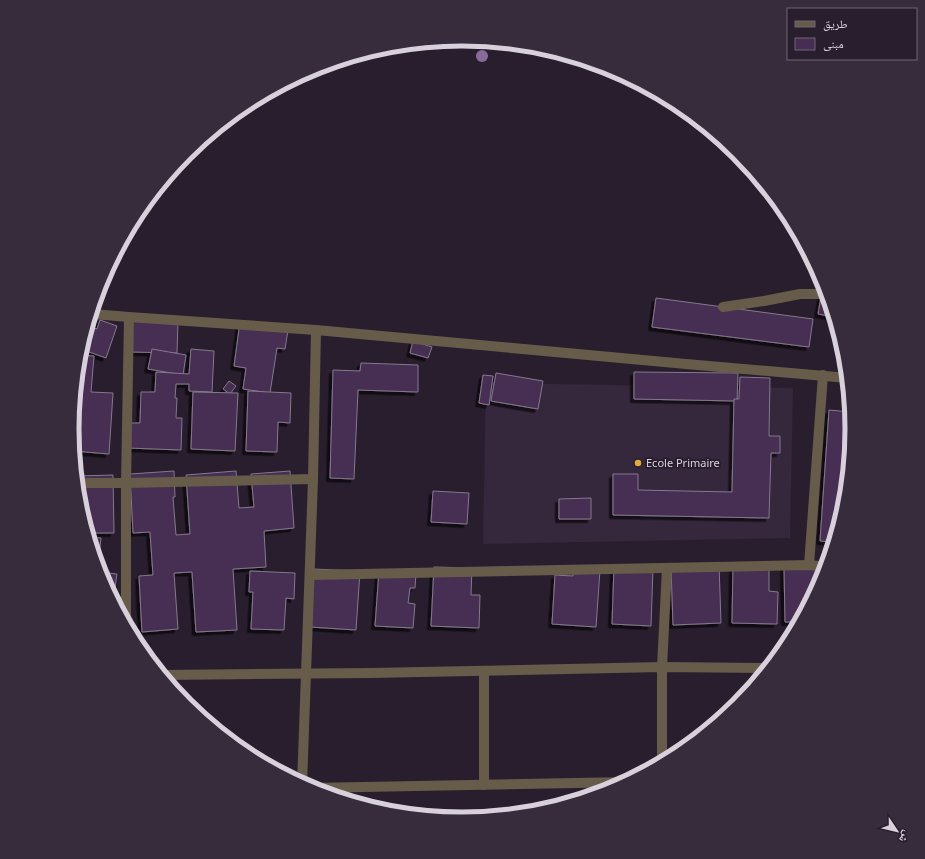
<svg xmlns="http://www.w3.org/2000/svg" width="925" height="859" font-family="'Noto Sans','Noto Naskh Arabic',sans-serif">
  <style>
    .built { fill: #35273c }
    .building { fill: #462d53; stroke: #85798c; filter: url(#shadow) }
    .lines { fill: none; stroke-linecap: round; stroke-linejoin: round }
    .street { stroke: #665c49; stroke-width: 10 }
    .tree { fill: #886c98 }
    .poi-dot { fill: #e3ae35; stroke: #291e2e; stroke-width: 1.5 }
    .labels { text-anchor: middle; stroke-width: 4; stroke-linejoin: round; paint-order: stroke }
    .poi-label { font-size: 11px; fill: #d8d1dc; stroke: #291e2e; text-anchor: start }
    .rim { fill: none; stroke: #d8d1dc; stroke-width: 5 }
  </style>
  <defs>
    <filter id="shadow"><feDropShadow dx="-3.5" dy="3.5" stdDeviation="0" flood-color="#0009"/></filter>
  </defs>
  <rect width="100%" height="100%" fill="#291e2e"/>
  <path class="built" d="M486,383L793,388L790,538L483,544Z"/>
  <g class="building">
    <path d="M823,285H825L834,317L818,314Z"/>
    <path d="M656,298L813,319L809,347L652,327Z"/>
    <path d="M100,320L117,326L106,358L81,349L88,326L97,329Z"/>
    <path d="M131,321L178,322L177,353L131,352Z"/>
    <path d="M240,322L288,330L285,349L277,348L270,393L243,389L246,368L234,366Z"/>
    <path d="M413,341L432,347L428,358L410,353Z"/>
    <path d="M152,349L186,355L183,375L148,369Z"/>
    <path d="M191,349L214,351L212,392L189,391V384H176L175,398H177L176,418H182L181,450L128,448L130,423H140L141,392H155L156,372L189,374Z"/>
    <path d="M79,355L94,356L91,392L113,393L109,454L74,451L72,429Z"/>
    <path d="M361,363L418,365V392L358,390L354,479L330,478L333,370L360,371Z"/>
    <path d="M634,372L738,373L737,401L634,399Z"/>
    <path d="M496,373L543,381L538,409L491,401Z"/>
    <path d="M483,375L493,376L489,405L479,403Z"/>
    <path d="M740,377L770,378L769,436H780V453H771L769,518L613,515V474H638V490L732,492L734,399H739Z"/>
    <path d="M229,381L236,386L230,394L223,389Z"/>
    <path d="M248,391L291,393L290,423L278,422L277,452L246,451Z"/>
    <path d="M193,392L238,393L235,451L191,449Z"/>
    <path d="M829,410L851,412L853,430L845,506L835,542L820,541Z"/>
    <path d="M174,471L175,497H173L176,535L190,534L186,475L236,471L239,508L254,507L251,474L290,471L294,528L264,531L266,567L233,569L237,630L196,632L192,572L174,573L178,629L142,632L139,576L153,575L150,532L133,533L130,474Z"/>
    <path d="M113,475L114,533H88L79,505L77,476Z"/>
    <path d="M433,491L469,493L467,524L431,522Z"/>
    <path d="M591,498V519H559V499Z"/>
    <path d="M89,537L101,538L98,565Z"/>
    <path d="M719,564L721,623L673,625L671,566Z"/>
    <path d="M828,564L823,579L800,622H785L784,565Z"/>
    <path d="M733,566H769V591L778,592L777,624L732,623Z"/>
    <path d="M434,567L472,568L471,595H480L479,628L431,626Z"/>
    <path d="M614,567L653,568L651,626L612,624Z"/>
    <path d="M573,568L600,570L596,627L552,624L555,575L573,576Z"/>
    <path d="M313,569L360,571L356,630L310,627Z"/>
    <path d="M250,571L295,573L294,599L286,598L284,630L251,629L253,592H249Z"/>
    <path d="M379,571L416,573L415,588H410L408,603L415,604L413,628L375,626Z"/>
    <path d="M100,572L117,574L113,601L102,579Z"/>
  </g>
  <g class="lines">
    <g class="street">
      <path d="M723,307L764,301L800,294H828"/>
      <path d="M92,314L129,317L316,330L686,364L848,378"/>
      <path d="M77,483H126L313,479"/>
      <path d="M809,565L823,375"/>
      <path d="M310,575L809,565L827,567"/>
      <path d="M126,624V483L129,317"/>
      <path d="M484,671V785"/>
      <path d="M161,675L371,673L662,667L769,668"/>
      <path d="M662,763V667L667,568"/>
      <path d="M302,785L313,479L316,330"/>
      <path d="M309,788L628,782"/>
    </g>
  </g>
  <circle class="tree" cx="482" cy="56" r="6"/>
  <circle class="poi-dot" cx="638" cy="463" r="4"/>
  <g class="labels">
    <g class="poi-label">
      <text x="646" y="467">Ecole Primaire</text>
    </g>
  </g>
  <path d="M0 0H925V859H0ZM79 429a383 383 0 1 1 766 0a383 383 0 1 1-766 0Z" fill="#372c3c" fill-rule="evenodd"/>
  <path class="rim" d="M79 429a383 383 0 1 1 766 0a383 383 0 1 1-766 0Z"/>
  <rect x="787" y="8" width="130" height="52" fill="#291e2e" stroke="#6f6674"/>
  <rect x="795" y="21" width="20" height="6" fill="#665c49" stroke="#6f6674"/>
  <text x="823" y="28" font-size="12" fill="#d8d1dc">طريق</text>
  <rect x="795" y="38" width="20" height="12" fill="#462d53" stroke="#6f6674"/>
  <text x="823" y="48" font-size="12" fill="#d8d1dc">مبنى</text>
  <g transform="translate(897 831) rotate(125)" stroke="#291e2e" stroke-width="3" paint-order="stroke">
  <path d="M0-3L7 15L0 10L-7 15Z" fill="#d8d1dc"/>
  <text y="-6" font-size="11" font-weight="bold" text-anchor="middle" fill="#d8d1dc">ش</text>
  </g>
</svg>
